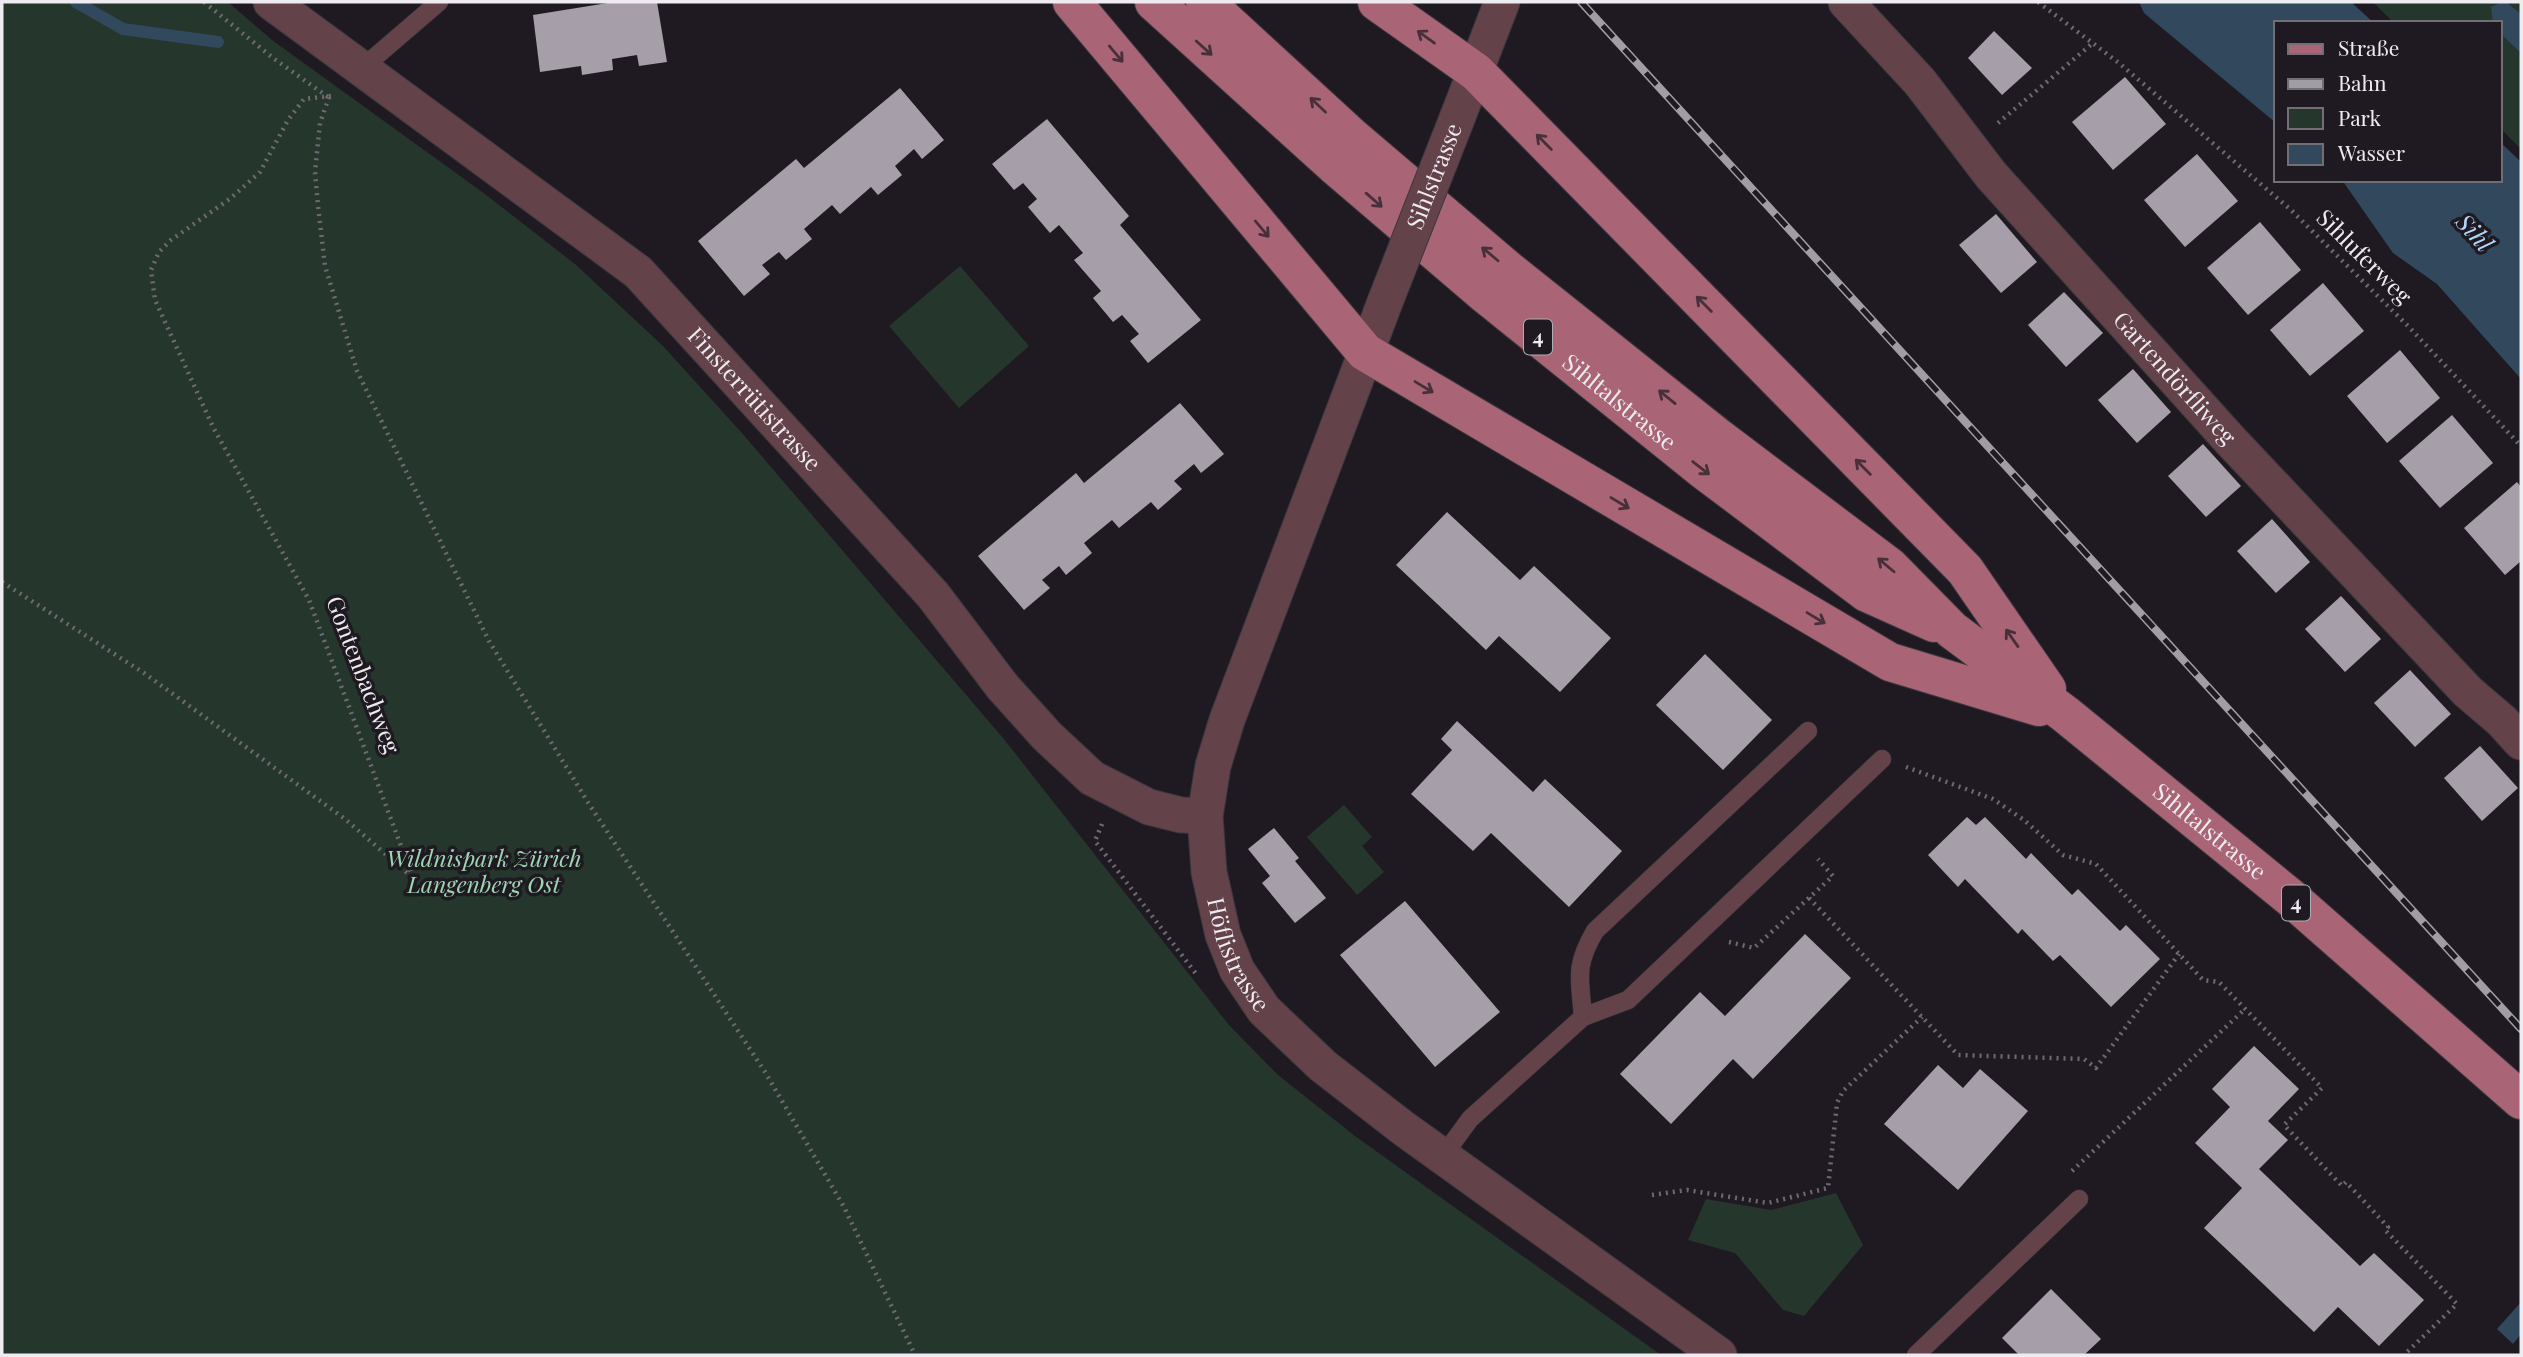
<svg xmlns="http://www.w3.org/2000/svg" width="2523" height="1357" font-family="'Playfair Display',serif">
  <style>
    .green { fill: #25362c }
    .water { fill: #31485d }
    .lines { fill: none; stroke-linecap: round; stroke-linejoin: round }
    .stream { stroke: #31485d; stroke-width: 12 }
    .building { fill: #a69fa9 }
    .service-casing { stroke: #3c373f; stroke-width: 19 }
    .minor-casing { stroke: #3c373f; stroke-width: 37 }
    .primary-casing { stroke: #3c373f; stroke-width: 40 }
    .path { stroke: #6e6a71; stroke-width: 4.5; stroke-dasharray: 2 5; stroke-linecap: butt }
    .service { stroke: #634249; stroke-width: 18 }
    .minor { stroke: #634249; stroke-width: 35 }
    .primary { stroke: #a96576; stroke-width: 38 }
    .rail-casing { stroke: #a19da4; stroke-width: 8 }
    .rail { stroke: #1f1a22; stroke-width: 5; stroke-dasharray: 16; stroke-linecap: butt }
    .minor-bridge-casing { stroke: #3c373f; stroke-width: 37; stroke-linecap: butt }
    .minor-bridge { stroke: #634249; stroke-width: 35 }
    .oneway { stroke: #48303b }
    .labels { text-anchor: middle; stroke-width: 7; stroke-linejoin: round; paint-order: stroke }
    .shield { fill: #1f1a22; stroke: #b0acb3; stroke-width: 2 }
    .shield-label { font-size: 21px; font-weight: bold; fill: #eeebf1 }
    .street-label { font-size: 23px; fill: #eeebf1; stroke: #1f1a22 }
    .park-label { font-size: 23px; font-style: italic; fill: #9ed6b3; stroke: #1f1a22 }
    .water-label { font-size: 24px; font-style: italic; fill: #b2d6f8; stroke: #1f1a22 }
  </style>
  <rect width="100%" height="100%" fill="#1f1a22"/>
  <g class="green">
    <path d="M2,2H228L272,40L485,194L575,264L663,346L741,432L1003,738L1229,1025L1278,1075L1355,1136L1661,1355H2Z"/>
    <path d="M2373,2H2521V149L2500,128V23H2394Z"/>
    <path d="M960,266L1029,346L959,408L889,326Z"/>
    <path d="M1344,805L1372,837L1362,846L1384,872L1357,895L1307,837Z"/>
    <path d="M1836,1193L1863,1245L1804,1316L1783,1310L1735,1253L1688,1240L1706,1199L1771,1210Z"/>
  </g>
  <g class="water">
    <path d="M2139,2H2351L2374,23H2276V123L2144,13Z"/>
    <path d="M2502,2H2506L2521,14V53L2500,33V23H2493L2491,7Z"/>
    <path d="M2500,142L2521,162V379L2437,284L2393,253L2342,180H2500Z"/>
    <path d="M2521,1302V1334L2513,1344L2497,1329Z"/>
  </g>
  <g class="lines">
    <path class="stream" d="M76,2L123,29L218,42"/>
  </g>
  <g class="building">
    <path d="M614,2H657L667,62L639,66L637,55L612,59L613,70L582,75L581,66L540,72L533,15Z"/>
    <path d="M1994,31L2032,68L2002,95L1968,58Z"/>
    <path d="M2125,77L2166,124L2113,170L2072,122Z"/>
    <path d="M900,88L944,140L922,159L914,149L895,166L902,175L878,195L871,187L840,214L832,205L804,229L812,239L786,260L779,252L762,265L770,274L744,296L698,241L796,159L804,168Z"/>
    <path d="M1047,119L1129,216L1120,225L1201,320L1148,363L1130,341L1139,334L1122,315L1113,322L1093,298L1101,291L1074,260L1083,253L1059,225L1050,233L1028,207L1037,199L1023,183L1014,190L992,164Z"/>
    <path d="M2197,154L2238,201L2185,247L2144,200Z"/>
    <path d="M1996,214L2037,262L2001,293L1959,245Z"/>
    <path d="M2260,222L2301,270L2248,315L2207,268Z"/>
    <path d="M2323,283L2364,331L2310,376L2270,330Z"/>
    <path d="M2064,292L2103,333L2066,367L2028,325Z"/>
    <path d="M2400,350L2440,398L2387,443L2347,396Z"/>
    <path d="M2133,369L2171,412L2137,443L2098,400Z"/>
    <path d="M1180,403L1224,454L1201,473L1194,464L1174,481L1182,489L1158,510L1151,502L1119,528L1112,520L1084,543L1092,553L1066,575L1059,566L1042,580L1050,588L1024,610L978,556L1076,473L1084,483Z"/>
    <path d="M2452,415L2493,463L2440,508L2399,461Z"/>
    <path d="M2203,444L2241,486L2206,517L2168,476Z"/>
    <path d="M2517,482L2521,487V561L2505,575L2464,528Z"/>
    <path d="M1447,512L1520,580L1534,566L1611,638L1560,692L1499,636L1486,650L1396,565Z"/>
    <path d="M2272,519L2310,562L2276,593L2237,551Z"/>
    <path d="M2341,596L2381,639L2345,672L2305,629Z"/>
    <path d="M1705,654L1772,720L1723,770L1656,705Z"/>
    <path d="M2410,670L2451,714L2415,747L2374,703Z"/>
    <path d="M1457,721L1533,792L1545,779L1622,851L1569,907L1491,833L1473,851L1411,794L1452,750L1441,739Z"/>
    <path d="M2480,746L2518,788L2482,821L2444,778Z"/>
    <path d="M1967,817L1976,825L1985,817L2026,859L2031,853L2072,895L2078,889L2120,931L2126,925L2160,959L2111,1007L2060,955L2053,961L2022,929L2018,934L1965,879L1958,887L1928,855Z"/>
    <path d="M1274,828L1299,858L1295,861L1326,898L1295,923L1262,883L1270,876L1248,849Z"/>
    <path d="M1405,901L1500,1012L1435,1067L1340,955Z"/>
    <path d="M1805,934L1851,978L1753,1079L1733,1059L1671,1124L1620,1074L1700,992L1725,1016Z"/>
    <path d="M2254,1046L2299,1089L2268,1121L2288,1140L2259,1169L2360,1266L2374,1253L2424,1300L2379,1346L2338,1307L2314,1332L2204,1228L2242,1188L2195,1143L2230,1107L2212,1089Z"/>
    <path d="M1938,1065L1963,1088L1980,1069L2028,1111L1958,1190L1884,1124Z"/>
    <path d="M2051,1289L2101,1339L2084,1355H2019L2002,1338Z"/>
  </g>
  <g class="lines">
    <g class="service-casing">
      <g id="service">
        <path d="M361,69L439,2"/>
        <path d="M1583,1017C1580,978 1574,967 1595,931L1808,731"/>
        <path d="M1443,1156L1470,1119L1583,1017L1628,1000L1882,759"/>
        <path d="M1916,1355L2079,1199"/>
      </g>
    </g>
    <g class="minor-casing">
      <g id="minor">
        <path id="s1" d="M271,2L638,272L933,595L1002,686L1047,736L1092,778L1149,807L1181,815L1205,816"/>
        <path id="s2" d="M1846,2L1920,82L1991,175L2230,440L2468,692L2502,721L2521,742"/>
        <path d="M1458,116L1502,2"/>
        <path id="s3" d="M1385,302L1227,720L1213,766L1205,816L1209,872L1223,935L1237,970L1264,1010L1323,1066L1403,1128L1719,1355"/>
      </g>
    </g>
    <g class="primary-casing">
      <g id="primary">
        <path d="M1072,2L1365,352L1890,662L2039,707"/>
        <path id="s4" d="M1154,2L1334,165L1486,295L1702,469L1867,593L1934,623"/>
        <path id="s5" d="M1205,2L1352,137L1507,269L1719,438L1890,567L1952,630L2065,714L2291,898L2521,1100"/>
        <path d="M1377,2L1476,72L1965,570L2047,689"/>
      </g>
    </g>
    <g class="path">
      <path d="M204,2L273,58L328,97"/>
      <path d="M2038,2L2119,63L2291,210L2408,326L2521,446"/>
      <path d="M331,96L304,99L288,120L260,172L231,198L171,240L159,252L151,270L155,300L213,427L309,600L413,878"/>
      <path d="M329,97L320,123L315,172L318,206L325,266L357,371L489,641L589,804L765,1072L844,1207L915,1355"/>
      <path d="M1998,123L2093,43"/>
      <path d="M2,582L144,673L345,819L413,878"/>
      <path d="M1906,767L1993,799L2024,820L2063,855L2096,864L2203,980L2219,982L2322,1088L2284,1125L2342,1186L2346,1182L2388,1227L2385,1230L2457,1304L2404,1355"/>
      <path d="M1102,824L1095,841L1197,975"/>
      <path d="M1809,898L1958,1055L2084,1059L2096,1068L2179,954"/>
      <path d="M1729,942L1754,948L1833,876L1818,859"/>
      <path d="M2072,1171L2245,1009"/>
      <path d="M1652,1195L1687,1190L1768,1203L1828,1188L1837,1103L1843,1091L1922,1017"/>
    </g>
    <use href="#service" class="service"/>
    <use href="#minor" class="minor"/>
    <use href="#primary" class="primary"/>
    <g class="rail-casing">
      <path id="rail" d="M1581,2L2521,1029"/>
    </g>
    <use href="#rail" class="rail"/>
    <g class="minor-bridge-casing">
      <g id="minor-bridge">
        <path id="s6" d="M1385,302L1458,116"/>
      </g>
    </g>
    <use href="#minor-bridge" class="minor-bridge"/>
  </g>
  <defs><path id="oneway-shaft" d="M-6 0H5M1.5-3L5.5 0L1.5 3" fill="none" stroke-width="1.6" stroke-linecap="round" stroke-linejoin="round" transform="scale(1.75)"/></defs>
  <g class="oneway">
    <use href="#oneway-shaft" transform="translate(1426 37) rotate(-144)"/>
    <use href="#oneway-shaft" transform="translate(1204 48) rotate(42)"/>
    <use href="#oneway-shaft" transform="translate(1116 54) rotate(50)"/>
    <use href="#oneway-shaft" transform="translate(1318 105) rotate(-137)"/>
    <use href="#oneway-shaft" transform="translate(1544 142) rotate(-135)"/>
    <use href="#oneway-shaft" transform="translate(1374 200) rotate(41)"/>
    <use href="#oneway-shaft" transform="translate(1262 229) rotate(50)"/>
    <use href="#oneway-shaft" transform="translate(1490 254) rotate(-140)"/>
    <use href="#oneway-shaft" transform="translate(1704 304) rotate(-135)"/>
    <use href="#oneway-shaft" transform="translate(1424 387) rotate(31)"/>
    <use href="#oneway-shaft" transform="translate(1667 397) rotate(-141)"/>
    <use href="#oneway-shaft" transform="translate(1863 467) rotate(-135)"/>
    <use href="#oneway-shaft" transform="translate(1701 468) rotate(38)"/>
    <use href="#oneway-shaft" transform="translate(1620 503) rotate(31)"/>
    <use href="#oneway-shaft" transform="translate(1886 565) rotate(-140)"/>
    <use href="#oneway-shaft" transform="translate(1816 618) rotate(31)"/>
    <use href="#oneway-shaft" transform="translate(2012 638) rotate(-125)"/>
  </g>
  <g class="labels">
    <g class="shield">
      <rect x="1524" y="319.5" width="28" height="35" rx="5"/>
      <rect x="2282" y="885.5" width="28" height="35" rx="5"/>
    </g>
    <g class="shield-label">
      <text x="1538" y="344">4</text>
      <text x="2296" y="910">4</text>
    </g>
    <g class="street-label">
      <text dy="8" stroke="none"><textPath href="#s6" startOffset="135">Sihlstrasse</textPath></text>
      <text transform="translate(2364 257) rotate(45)" y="8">Sihluferweg</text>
      <text dy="8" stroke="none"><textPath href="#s2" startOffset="500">Gartendörfliweg</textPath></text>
      <text dy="8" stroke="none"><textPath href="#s1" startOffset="628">Finsterrütistrasse</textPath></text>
      <text dy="8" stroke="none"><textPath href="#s4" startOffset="614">Sihltalstrasse</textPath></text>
      <text transform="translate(363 675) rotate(69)" y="8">Gontenbachweg</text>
      <text dy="8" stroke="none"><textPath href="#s5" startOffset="1304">Sihltalstrasse</textPath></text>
      <text dy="8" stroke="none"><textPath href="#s3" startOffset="690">Höflistrasse</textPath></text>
    </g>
    <g class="park-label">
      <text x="484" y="867">Wildnispark Zürich<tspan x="484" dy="26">Langenberg Ost</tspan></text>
    </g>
    <g class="water-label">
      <text transform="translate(2474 233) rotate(48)" y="8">Sihl</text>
    </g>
  </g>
  <rect width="2523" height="1357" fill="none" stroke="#eeebf1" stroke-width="7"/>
  <rect x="2274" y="21" width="228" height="161" fill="#1f1a22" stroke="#726e75" stroke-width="2"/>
  <rect x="2288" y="44" width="35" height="10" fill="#a96576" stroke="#726e75" stroke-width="2"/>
  <text x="2338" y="56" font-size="21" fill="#eeebf1">Straße</text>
  <rect x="2288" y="79" width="35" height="10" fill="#a19da4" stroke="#726e75" stroke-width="2"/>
  <text x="2338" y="91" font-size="21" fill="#eeebf1">Bahn</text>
  <rect x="2288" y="108" width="35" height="21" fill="#25362c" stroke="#726e75" stroke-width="2"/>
  <text x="2338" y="126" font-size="21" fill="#eeebf1">Park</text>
  <rect x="2288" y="144" width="35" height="21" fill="#31485d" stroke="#726e75" stroke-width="2"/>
  <text x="2338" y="161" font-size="21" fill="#eeebf1">Wasser</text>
</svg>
